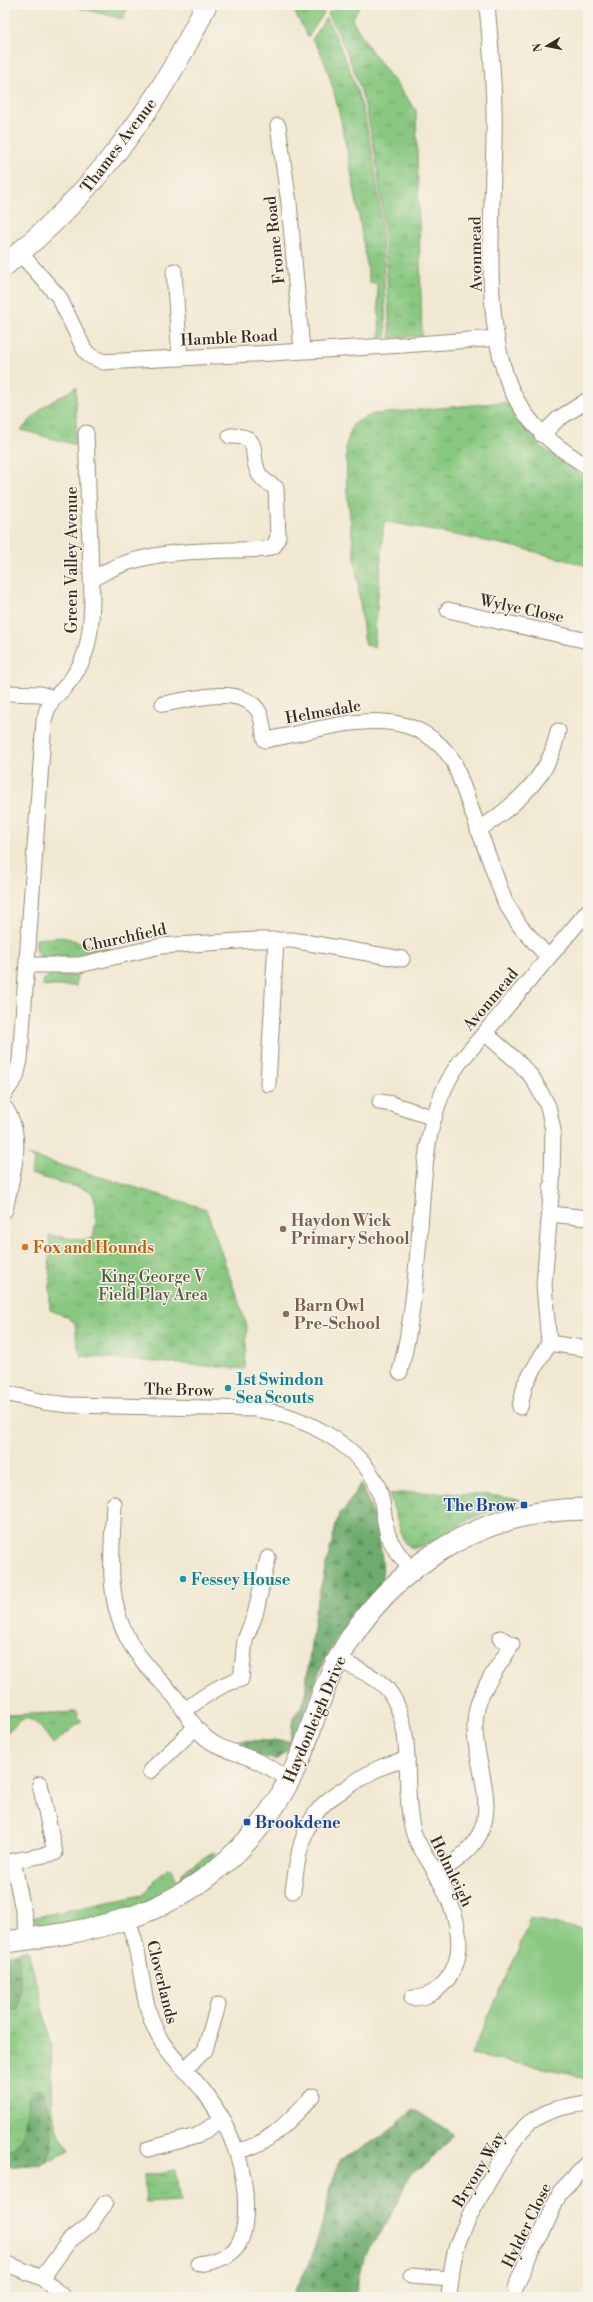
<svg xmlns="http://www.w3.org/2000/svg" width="593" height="2302" font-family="'Libre Bodoni',serif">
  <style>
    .grass { fill: url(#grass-tufts); stroke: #62794f }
    .forest { fill: url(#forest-firs); stroke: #546b46 }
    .garden { fill: #88c880; stroke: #62794f }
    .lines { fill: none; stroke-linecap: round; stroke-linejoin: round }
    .street-casing { stroke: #968978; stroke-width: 17 }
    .secondary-casing { stroke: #968978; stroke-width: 23 }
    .street { stroke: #fff; stroke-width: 15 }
    .secondary { stroke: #fff; stroke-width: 21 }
    .education-dot { fill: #8d6e63; stroke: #f7f3e8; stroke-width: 1.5 }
    .food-dot { fill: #e8710a; stroke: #f7f3e8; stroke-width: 1.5 }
    .culture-dot { fill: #0f9aa8; stroke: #f7f3e8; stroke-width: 1.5 }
    .transit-dot { fill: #1a4fb4; stroke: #f7f3e8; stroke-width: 1.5 }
    .labels { text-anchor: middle; stroke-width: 3; stroke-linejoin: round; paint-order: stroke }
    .street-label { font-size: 16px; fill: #3b2a1e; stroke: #f7f3e8 }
    .education-label { font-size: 16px; font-weight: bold; fill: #785e54; stroke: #f7f3e8; text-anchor: start }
    .food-label { font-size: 16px; font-weight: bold; fill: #c56008; stroke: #f7f3e8; text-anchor: start }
    .park-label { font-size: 16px; fill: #52593b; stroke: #f7f3e8 }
    .culture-label { font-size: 16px; font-weight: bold; fill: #0d838f; stroke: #f7f3e8; text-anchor: start }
    .transit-label { font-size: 16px; font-weight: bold; fill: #164399; stroke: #f7f3e8; text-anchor: end }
  </style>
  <defs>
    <pattern id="grass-tufts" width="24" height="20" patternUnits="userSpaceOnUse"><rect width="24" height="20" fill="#88c880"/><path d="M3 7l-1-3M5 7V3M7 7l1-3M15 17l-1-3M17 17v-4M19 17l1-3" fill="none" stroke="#70a368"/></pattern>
    <pattern id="forest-firs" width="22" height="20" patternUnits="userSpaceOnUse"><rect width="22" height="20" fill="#6eac6e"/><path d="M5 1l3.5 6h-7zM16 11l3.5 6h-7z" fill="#5c8c5a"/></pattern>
  </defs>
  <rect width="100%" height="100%" fill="#f7f3e8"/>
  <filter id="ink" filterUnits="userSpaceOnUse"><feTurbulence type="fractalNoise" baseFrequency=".025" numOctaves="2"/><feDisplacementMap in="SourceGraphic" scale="8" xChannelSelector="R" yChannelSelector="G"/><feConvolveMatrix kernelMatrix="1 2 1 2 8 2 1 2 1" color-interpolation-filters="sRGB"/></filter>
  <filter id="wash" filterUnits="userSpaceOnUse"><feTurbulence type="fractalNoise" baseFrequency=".012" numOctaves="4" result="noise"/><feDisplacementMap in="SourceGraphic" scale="16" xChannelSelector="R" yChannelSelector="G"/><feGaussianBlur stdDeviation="0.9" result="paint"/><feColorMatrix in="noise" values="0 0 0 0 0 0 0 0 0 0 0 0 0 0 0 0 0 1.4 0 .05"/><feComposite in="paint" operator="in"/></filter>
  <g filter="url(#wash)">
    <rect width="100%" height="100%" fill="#f1e8d1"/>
    <g class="grass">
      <path d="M68,5H128L123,19Z"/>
      <path d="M291,5H316L324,13L308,37Z"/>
      <path d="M339,5H355L359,7L352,20L370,49L416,110L422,336L390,338C386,261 384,181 365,106C357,73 343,43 328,13Z"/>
      <path d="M326,18C333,29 338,42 343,54C382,141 383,244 386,338H380L377,283H370C362,241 338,62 312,40Z"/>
      <path d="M76,387V445L21,430L43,407Z"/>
      <path d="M506,402L540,446L588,478V566L521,548L384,521L374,647L365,645L347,492L346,445L353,424L373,414Z"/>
      <path d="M63,937L95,947L110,949V952C96,958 53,968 40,957C35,951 36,946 36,939Z"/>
      <path d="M53,975L77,976L76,986H43V980Z"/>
      <path d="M28,1155L206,1209L247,1326L245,1369L81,1356L77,1343L75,1323L67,1317L50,1310L49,1235L81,1240L93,1238C95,1226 101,1197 88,1190L30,1174L35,1159Z"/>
      <path d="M415,1492L489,1495L520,1500L473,1518L426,1544L413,1549L404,1542L389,1494Z"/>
      <path d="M77,1712L78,1717L82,1721L53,1744C47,1736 32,1711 20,1721C14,1726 13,1730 5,1732V1715Z"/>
      <path d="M211,1853H216C206,1876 138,1910 114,1915C90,1920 66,1923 42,1927L31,1918L142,1895L167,1868L171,1869L177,1880L182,1878V1872Z"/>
      <path d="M28,1950L51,2043L53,2113L60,2135L69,2151L43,2164L47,2160L50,2113L42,2092L29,2097C25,2118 29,2144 5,2152V1998L8,2005L19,1996L20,1974L16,1953Z"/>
      <path d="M175,2170L180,2201L146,2203L144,2175Z"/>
    </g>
    <g class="forest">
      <path d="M360,1484C371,1499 386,1560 382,1577C378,1596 356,1610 345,1625C336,1639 327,1655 320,1670C310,1691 298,1750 277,1759C271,1762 232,1746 222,1743L225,1740L290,1741L293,1718L304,1702L315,1610L339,1513L346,1508Z"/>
      <path d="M16,1953C21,1962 21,1999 18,2010H12L5,1998V1955Z"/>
      <path d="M38,2089C54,2100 57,2151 43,2164L5,2167V2152C33,2143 21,2112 32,2091Z"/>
      <path d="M413,2109L453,2134L428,2164L411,2173L388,2221L365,2254L355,2297H292C306,2272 317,2244 324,2216C329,2196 332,2178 341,2159C358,2154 401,2123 413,2109Z"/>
    </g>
    <path class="garden" d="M530,1918L584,1930L588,1920V2080L570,2073L471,2055L517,1953Z"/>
  </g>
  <g filter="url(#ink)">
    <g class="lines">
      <g class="street-casing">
        <g id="street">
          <path d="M487,5C491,49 495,94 494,138C493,212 481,320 511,389C528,427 555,446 588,467"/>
          <path d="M278,126L289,203L302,350"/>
          <path d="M20,253L59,297L84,349L90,356L104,362C235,355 366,349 496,338"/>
          <path d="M174,271L180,358"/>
          <path d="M542,435L558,419L588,400"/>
          <path d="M92,580C139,546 211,552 266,549L274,546L278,537L276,488C270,484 263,481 259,474C248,454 264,435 230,436"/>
          <path d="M448,610L588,641"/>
          <path d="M5,693L40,694L54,698C87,668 91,642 92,599L86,433"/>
          <path d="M163,704C190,700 242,683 259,712C263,720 263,731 265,740C328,730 409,694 454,762L505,902L520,926L548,957"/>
          <path d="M478,830C505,813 539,785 551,755C554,748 556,739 558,731"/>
          <path d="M28,965H79L161,946L255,940H292L402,959"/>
          <path d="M486,1034L518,1062L532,1077L548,1106L553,1130L552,1182L544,1285L549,1343L525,1384L520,1407"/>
          <path d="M268,1084L276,940"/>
          <path d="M5,1093L16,1077L20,1060L44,721L47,710L54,698"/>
          <path d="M380,1102L392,1104L434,1118"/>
          <path d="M5,1108C26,1138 11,1177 5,1210"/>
          <path d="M550,1214L588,1218"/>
          <path d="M549,1343L588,1349"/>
          <path d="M400,1372C411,1329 415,1285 419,1240C424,1181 423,1112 460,1062L588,911"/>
          <path d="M5,1393L44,1402L69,1405L256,1409C300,1415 359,1443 378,1487C384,1502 383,1519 388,1535C393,1549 403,1559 412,1571"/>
          <path d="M114,1504C112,1551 105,1599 129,1641C141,1662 159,1679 175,1697C186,1711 192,1727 206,1738C219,1749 235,1752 250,1758C264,1764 277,1771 289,1780"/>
          <path d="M338,1659C355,1669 380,1677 391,1694C416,1734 402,1783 412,1827C415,1843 427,1856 434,1870C452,1902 473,1948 446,1981C436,1992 427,1998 412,1998"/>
          <path d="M185,1710C203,1697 220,1684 241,1679L245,1640L255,1615L268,1558"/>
          <path d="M150,1771L195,1728"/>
          <path d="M434,1870C448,1868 455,1862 465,1853C511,1811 465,1758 477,1708C483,1685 500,1665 512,1644L500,1638"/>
          <path d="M293,1891C297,1863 300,1828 322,1806C330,1797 342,1791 352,1784C370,1772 385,1763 407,1760"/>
          <path d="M127,1920C143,1953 139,1996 156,2031C167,2055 189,2072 205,2093C232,2129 249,2173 245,2219C243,2251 229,2259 199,2264"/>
          <path d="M29,1939L13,1861L55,1853L40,1784"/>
          <path d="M185,2069L205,2050L218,2005"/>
          <path d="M148,2149L197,2136L221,2120"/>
          <path d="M237,2151C270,2145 290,2119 313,2096"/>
          <path d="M5,2263L42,2278L62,2296"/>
          <path d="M411,2276L451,2279"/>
          <path d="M42,2278L69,2241L90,2225L105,2203"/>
          <path d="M515,2289L530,2253L543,2231L560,2192L588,2163"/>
          <path d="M449,2297C451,2279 452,2257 459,2240C467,2218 512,2136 529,2123C547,2109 566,2106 588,2103"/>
        </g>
      </g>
      <g class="secondary-casing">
        <g id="secondary">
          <path d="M5,265C91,195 159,106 206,5"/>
          <path d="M5,1942C91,1931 161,1921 229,1859C261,1830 287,1791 303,1750C312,1727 318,1702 328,1680C374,1576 474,1508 588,1509"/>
        </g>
      </g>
      <use href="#street" class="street"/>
      <use href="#secondary" class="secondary"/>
    </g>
  </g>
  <g class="education-dot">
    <circle cx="283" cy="1229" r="4"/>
    <circle cx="286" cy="1314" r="4"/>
  </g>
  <circle class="food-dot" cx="25" cy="1247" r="4"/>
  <g class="culture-dot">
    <circle cx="228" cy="1388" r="4"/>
    <circle cx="183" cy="1579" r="4"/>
  </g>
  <g class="transit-dot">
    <rect x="520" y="1501" width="8" height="8" rx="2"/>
    <rect x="243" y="1818" width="8" height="8" rx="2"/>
  </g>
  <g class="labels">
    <g class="street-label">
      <text transform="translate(118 145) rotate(-53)" y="6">Thames Avenue</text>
      <text transform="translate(274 240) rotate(-96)" y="6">Frome Road</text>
      <text transform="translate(475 254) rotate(-91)" y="6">Avonmead</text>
      <text transform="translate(229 337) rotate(-3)" y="6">Hamble Road</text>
      <text transform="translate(71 560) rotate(-90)" y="6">Green Valley Avenue</text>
      <text transform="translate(522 608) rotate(12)" y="6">Wylye Close</text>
      <text transform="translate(323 711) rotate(-10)" y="6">Helmsdale</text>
      <text transform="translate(124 937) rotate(-12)" y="6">Churchfield</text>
      <text transform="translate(490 999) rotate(-50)" y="6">Avonmead</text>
      <text transform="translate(179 1389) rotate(1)" y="6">The Brow</text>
      <text transform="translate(314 1719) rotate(-67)" y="6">Haydonleigh Drive</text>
      <text transform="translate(452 1871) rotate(64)" y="6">Holmleigh</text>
      <text transform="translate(163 1982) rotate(76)" y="6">Cloverlands</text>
      <text transform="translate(478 2169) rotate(-59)" y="6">Bryony Way</text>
      <text transform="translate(526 2225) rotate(-64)" y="6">Hylder Close</text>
    </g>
    <g class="education-label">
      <text x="291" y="1226">Haydon Wick<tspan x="291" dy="18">Primary School</tspan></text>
      <text x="294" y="1311">Barn Owl<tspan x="294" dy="18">Pre-School</tspan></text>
    </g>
    <g class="food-label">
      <text x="33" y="1253">Fox and Hounds</text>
    </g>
    <g class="park-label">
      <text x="153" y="1282">King George V<tspan x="153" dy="18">Field Play Area</tspan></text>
    </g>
    <g class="culture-label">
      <text x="236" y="1385">1st Swindon<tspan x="236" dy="18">Sea Scouts</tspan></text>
      <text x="191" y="1585">Fessey House</text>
    </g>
    <g class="transit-label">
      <text x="516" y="1511">The Brow</text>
      <text x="255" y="1828" text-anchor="start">Brookdene</text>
    </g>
  </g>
  <rect width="593" height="2302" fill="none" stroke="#f7f3e8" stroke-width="20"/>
  <g transform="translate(547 46) rotate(260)" stroke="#f7f3e8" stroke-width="3" paint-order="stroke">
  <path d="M0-3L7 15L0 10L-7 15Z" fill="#3b2a1e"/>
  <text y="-6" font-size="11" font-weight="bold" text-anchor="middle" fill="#3b2a1e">N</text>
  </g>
</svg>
